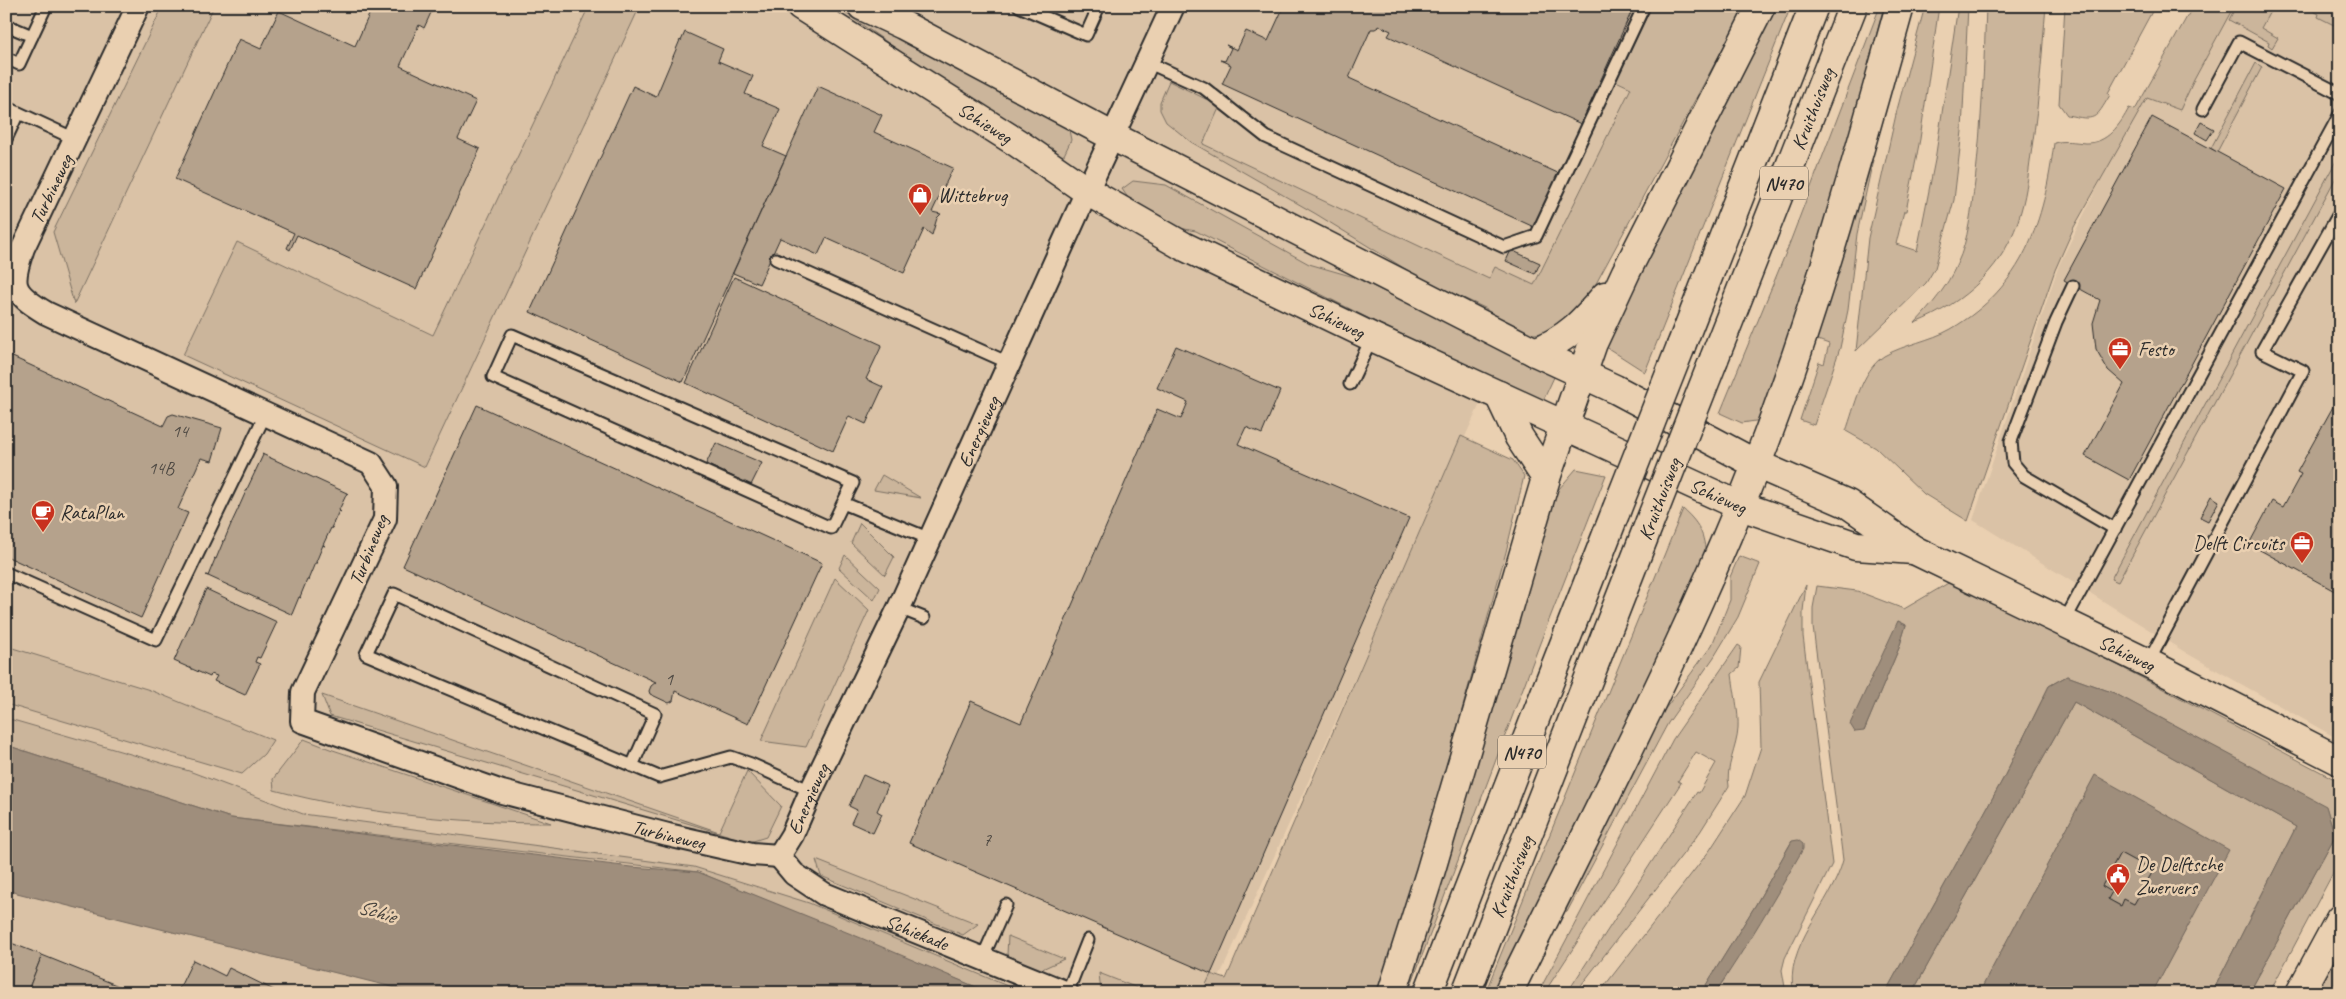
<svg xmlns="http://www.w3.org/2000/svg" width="2346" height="999" font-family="Caveat,sans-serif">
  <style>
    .built { fill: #dac2a6 }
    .green { fill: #cbb59b; stroke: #7b7063; fill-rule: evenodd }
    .water { fill: #9f8e7c; stroke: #71665c; fill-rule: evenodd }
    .building { fill: #b5a28c; stroke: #2b2b2b }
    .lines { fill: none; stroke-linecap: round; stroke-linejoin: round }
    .lane-casing { stroke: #2b2b2b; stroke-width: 15 }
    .street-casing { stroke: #2b2b2b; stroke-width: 26 }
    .secondary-casing { stroke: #2b2b2b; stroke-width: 31 }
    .highway-casing { stroke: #2b2b2b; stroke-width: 31 }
    .lane { stroke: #ead0b1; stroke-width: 11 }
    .street { stroke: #ead0b1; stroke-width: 22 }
    .secondary { stroke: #ead0b1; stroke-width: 28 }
    .highway { stroke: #ead0b1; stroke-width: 28 }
    .highway-bridge-casing { stroke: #2b2b2b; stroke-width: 31; stroke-linecap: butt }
    .highway-bridge { stroke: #ead0b1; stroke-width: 28 }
    .labels { text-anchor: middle; stroke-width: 5; stroke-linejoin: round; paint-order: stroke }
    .number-label { font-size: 18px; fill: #4e4943 }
    .shield { fill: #ead0b1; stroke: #645c53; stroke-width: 1 }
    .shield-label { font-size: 19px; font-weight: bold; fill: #2b2b2b }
    .street-label { font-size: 20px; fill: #2b2b2b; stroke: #ead0b1 }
    .poi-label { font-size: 20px; fill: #2b2b2b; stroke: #ead0b1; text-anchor: start }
    .water-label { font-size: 21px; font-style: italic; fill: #48443f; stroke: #ead0b1 }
  </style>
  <rect width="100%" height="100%" fill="#ead0b1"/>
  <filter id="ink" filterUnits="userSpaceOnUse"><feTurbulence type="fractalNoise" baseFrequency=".02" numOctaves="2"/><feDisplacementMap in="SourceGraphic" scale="10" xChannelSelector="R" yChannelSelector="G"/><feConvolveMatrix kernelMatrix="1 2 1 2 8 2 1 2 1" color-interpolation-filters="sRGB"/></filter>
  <g filter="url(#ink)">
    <g class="built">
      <path d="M6,6H1652L1616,81L1631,88L1534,285L1212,993H6Z"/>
      <path d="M2193,6H2340V740L2188,654L1973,520L2059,265L2135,111Z"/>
    </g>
    <g class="green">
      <path d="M163,6H214L74,304L53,232Z"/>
      <path d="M589,6H640L425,467L183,355L237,242L433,335Z"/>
      <path d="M835,6H844L1068,125L1071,140L1064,155L1057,157L1012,129Z"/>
      <path d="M1652,6H1750L1722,50L1578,317L1543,333L1516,336L1485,315L1487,309L1420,278L1316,214L1191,142L1166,122L1160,110V102L1169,81L1220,106L1203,144L1489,279L1495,267L1534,285L1631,88L1616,81Z"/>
      <path d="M1771,6H1791L1645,372L1600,343Z"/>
      <path d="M1880,6H1884L1832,203L1762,420L1742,423L1720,413L1787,250Z"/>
      <path d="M1925,6H1939L1920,139L1906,211H1904L1896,244L1917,251L1935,160L1958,6H1968L1962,131L1954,200L1935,268L1926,283L1856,351L1868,238L1897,110Z"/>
      <path d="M1986,6H2046C2042,53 2039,101 2032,147C2029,168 2027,191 2021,211C2007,265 1965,303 1915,323C1932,305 1947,287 1957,264C1969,239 1971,210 1975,182C1982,123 1984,65 1986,6Z"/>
      <path d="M2065,6H2155L2108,93L2110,95C2095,120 2096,121 2067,115L2059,104Z"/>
      <path d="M2193,6H2234L2194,80L2180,110L2147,98L2074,227L2055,270L1968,521L1924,494L1876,448L1846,431C1855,407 1861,371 1884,356C1905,344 1930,341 1951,329C2024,286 2044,222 2054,143C2065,140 2074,142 2085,143C2107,144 2120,125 2129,108L2135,110Z"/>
      <path d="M2236,6H2273L2261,28L2278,38L2272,48L2268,45L2269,42L2229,20Z"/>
      <path d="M2304,6H2340V28L2318,17L2319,14Z"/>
      <path d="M2256,63L2262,67L2217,152L2211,148Z"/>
      <path d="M1867,157L1873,160L1857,234L1848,310L1840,348L1814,425L1800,420L1819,362L1824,364L1829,344L1815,339Z"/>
      <path d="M2337,159L2340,160V170L2118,582L2111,579Z"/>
      <path d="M1133,181L1166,185L1309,264L1354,277L1555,375L1542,403L1423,346L1196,231C1160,225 1142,220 1122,189Z"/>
      <path d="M1461,436L1513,460L1524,476L1506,552L1383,993H1202L1211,974L1226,979Z"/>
      <path d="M1576,469L1606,475L1540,643L1408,993H1400L1553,496Z"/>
      <path d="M882,475L921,498L874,490Z"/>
      <path d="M1683,509C1702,526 1705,537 1706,562L1497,993H1485Z"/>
      <path d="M860,523L894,557L885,575L851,543Z"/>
      <path d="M845,555L880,588L874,600L839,568Z"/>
      <path d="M1739,556L1760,564L1738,617L1714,657L1668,723L1567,912L1563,902L1654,724L1712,645L1730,600V577Z"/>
      <path d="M835,578L869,610L806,747L761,741Z"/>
      <path d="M1950,582L2030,619L2340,782V860L2269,993H2249L2335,836L2326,807L2114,693L2067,676L2049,686L2003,779L1885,993H1794C1782,948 1833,902 1843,860L1813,627V608L1817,586L1857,591L1904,609ZM1898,621L1906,625L1899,648L1864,731Z"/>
      <path d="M1806,585L1803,611V636L1832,864L1785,958L1782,970L1786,993H1715L1726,977L1792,841L1755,906L1701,993H1599L1710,850L1745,796L1761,747L1759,682Z"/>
      <path d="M1738,645L1741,647L1739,668L1732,674C1734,692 1739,711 1738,729C1737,747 1725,768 1729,786L1700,832L1575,993H1567L1697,792L1699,793L1716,763L1696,752L1678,781L1681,783L1544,993H1538L1673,739Z"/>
      <path d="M6,646L150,690L273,740L264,754L242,774L6,704Z"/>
      <path d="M322,695L719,832L747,771L781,806L766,837L750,842L330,716Z"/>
      <path d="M2074,702L2296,827L2212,993H2152L2228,850L2095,776L1979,993H1912Z"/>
      <path d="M6,718L189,771L303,814L694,867L809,903L1024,993H990L698,872L231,818L6,745Z"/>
      <path d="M304,739L330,749L551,823C457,823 364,814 274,790L273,779Z"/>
      <path d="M816,860L978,924L963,935L821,876Z"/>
      <path d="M1008,936L1064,959L1040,970L1007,955Z"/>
      <path d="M2340,951V990L2338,993H2317Z"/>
      <path d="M1099,973L1150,993H1101Z"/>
    </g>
    <g class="water">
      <path d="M1898,621L1906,625L1899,648L1864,731L1855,732L1850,724Z"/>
      <path d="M2067,676L2114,693L2326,806L2335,836L2249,993H2212L2296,827L2074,702L1912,993H1885L2003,779L2049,686Z"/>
      <path d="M6,745L231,818L631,867L698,872L861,938L990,993H416L13,892L6,890Z"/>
      <path d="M2095,775L2229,850L2152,993H1979ZM2120,853L2153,871L2134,904L2124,899L2120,906L2108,899L2112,892L2102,886Z"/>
      <path d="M1798,840L1803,844V849C1775,898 1747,946 1715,993H1701L1755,906L1792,841Z"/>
    </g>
    <g class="building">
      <path d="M373,6H434L424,28L419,25L400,66L476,101L458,139L480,149L416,289L297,235L290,250L287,248L294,233L175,179L239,39L261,49L279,11L355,46Z"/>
      <path d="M1284,6H1634L1581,124L1388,36L1391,31L1380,26L1375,29H1371L1349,78L1560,174L1536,228L1222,84L1231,65L1220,60L1225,61L1231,48L1226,45L1237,50L1246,31L1268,41Z"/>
      <path d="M685,32L723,49L718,61L753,76L745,94L780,109L763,146L786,156L683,382L530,312L633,86L656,97L680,40L681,41Z"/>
      <path d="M818,86L882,115L874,132L953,168L932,212L941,214L937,218L932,235L924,229L904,273L826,238L818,255L780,238L759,284L733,273Z"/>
      <path d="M2152,117L2286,189L2129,480L2085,456L2124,384L2108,370L2096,349L2093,323L2100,300L2064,280Z"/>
      <path d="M2201,122L2214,129L2207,140L2195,133Z"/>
      <path d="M1511,250L1540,263L1535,274L1506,261Z"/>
      <path d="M734,277L882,345L866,379L883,387L866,424L849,416L833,451L686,383Z"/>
      <path d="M1176,346L1280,391L1262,434L1246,427L1238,444L1409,518L1211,974L909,843L971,701L1021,723L1157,409L1181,419L1188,402L1157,388Z"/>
      <path d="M6,354L163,426L168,416L173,414L222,428L212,461L201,458L178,509L188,513L141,618L6,556Z"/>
      <path d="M2340,394V594L2249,544L2272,501L2283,507L2301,474L2297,472Z"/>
      <path d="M477,405L822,563L748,724L675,691L673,701L669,703L650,694L649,691L651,686L656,682L403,566Z"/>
      <path d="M716,443L762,463L751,485L706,464Z"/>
      <path d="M262,454L349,494L347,493L339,510L341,512L339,511L331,528H333H331L323,545L325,546L323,545L316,562L317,563H315L308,580H309H307L300,597L301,598L299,597L292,614L293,615L206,575L208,576L215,559L214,558L216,559L223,542L222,541H224L231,524L230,523L231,524L239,507L238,506L239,507L247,489L246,488L247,489L255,472L254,471L255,472L263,455Z"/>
      <path d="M2211,496L2219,501L2208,521L2200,517Z"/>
      <path d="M206,589L277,622L260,658L257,657L255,662L260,664L245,695L214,681L217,676L211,674L210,677L174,661Z"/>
      <path d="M863,775L888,786L877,811L882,814L873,833L851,823L857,810L849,806Z"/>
      <path d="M2120,853L2153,871L2134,904L2124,899L2121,906L2108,899L2112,892L2102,886Z"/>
      <path d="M6,941L42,955L27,993H6Z"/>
      <path d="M42,955L131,991L130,993H27Z"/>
      <path d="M193,960L225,976L229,968L280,993H177Z"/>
    </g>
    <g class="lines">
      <g class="lane-casing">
        <g id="lane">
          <path d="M1019,6L1086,35L1099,6"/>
          <path d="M6,25L32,36"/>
          <path d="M6,58L19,64L46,6"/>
          <path d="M1147,62L1204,88L1266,137L1504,247L1536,236L1644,6"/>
          <path d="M6,107L75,139"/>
          <path d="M2203,109L2239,42L2340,94"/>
          <path d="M6,139L18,113"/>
          <path d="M776,259L1009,363"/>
          <path d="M2073,286L2056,322L2011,441L2013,463L2024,476L2115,529"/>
          <path d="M1350,384L1372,337"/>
          <path d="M843,503L853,483L512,335L493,377L831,528L843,503L930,539"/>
          <path d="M6,573L156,640L265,415"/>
          <path d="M899,608L924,618"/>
          <path d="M2064,622L2340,114"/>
          <path d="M2148,663L2303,371L2262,351L2340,212"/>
          <path d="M632,766L655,714L394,594L366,654L659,777L731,757L751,764L811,791"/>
          <path d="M983,957L1006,905"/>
          <path d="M1067,993L1088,940"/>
        </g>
      </g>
      <g class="street-casing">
        <g id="street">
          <path id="s1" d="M138,6L23,248C10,285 11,292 46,313L371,463L386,486L385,519L303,692L302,721L502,792L668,835L752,854L779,856"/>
          <path id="s2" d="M779,856L792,835L811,791L899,608L1087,191L1173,6"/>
          <path id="s3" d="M779,856L794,874L824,894L1067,993"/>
        </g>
      </g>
      <g class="secondary-casing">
        <g id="secondary">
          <path id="s4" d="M801,6L1019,144L1087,191L1183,246L1372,337L1738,505L1856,546L1914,550"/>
          <path id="s5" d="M862,6L903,25L1112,136L1535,352L1615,389L1756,464L1848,504L1914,550L2148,663L2340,761"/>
          <path d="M2300,993L2340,919"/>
        </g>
      </g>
      <g class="highway-casing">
        <g id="highway">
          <path d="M1681,346L1814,6"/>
          <path d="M1535,352C1567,339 1582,323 1605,296"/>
          <path id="s6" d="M1714,359L1853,6"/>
          <path d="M1499,395L1519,437L1546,478"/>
          <path d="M1392,993L1430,873L1546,478L1593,343L1626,272L1761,6"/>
          <path d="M1428,993L1616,511"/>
          <path id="s7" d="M1466,993L1649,524"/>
          <path d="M1508,993C1602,801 1704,611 1777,410C1825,278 1862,142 1900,6"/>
        </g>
      </g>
      <use href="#lane" class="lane"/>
      <use href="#street" class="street"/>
      <use href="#secondary" class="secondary"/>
      <use href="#highway" class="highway"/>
      <g class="highway-bridge-casing">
        <g id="highway-bridge">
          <path d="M1616,511L1681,346"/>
          <path d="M1649,524L1714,359"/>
        </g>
      </g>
      <use href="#highway-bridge" class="highway-bridge"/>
    </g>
  </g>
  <defs>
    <g id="shop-pin" transform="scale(1.25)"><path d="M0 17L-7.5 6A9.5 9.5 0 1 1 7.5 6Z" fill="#c8321e" stroke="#ead0b1"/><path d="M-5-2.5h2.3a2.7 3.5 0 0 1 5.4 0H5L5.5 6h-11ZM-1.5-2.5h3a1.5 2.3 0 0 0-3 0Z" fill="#fff"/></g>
    <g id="office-pin" transform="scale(1.25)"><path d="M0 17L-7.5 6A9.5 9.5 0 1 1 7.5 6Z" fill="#c8321e" stroke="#ead0b1"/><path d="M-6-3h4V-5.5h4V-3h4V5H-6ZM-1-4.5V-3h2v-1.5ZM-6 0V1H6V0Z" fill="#fff"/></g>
    <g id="cafe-pin" transform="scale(1.25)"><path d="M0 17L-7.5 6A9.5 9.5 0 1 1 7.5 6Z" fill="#c8321e" stroke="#ead0b1"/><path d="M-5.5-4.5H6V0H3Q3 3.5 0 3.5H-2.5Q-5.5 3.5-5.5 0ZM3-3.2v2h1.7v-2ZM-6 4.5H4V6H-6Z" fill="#fff"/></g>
    <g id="civic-pin" transform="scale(1.25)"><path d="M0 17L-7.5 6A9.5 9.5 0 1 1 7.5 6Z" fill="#c8321e" stroke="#ead0b1"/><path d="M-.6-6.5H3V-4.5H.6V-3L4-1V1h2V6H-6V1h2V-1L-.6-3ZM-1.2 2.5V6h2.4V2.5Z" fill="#fff"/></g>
  </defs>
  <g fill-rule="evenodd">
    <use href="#shop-pin" x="920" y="195"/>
    <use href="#office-pin" x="2120" y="349"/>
    <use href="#cafe-pin" x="43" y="512"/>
    <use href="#office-pin" x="2302" y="543"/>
    <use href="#civic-pin" x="2118" y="875"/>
  </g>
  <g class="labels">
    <g class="number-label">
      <text x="180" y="437">14</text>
      <text x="161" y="474">14B</text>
      <text x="669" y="685">1</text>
      <text x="987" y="846">7</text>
    </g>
    <g class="shield">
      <rect x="1760" y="166.5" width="48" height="33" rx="4"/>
      <rect x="1498" y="735.5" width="48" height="33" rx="4"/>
    </g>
    <g class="shield-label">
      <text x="1784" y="190">N470</text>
      <text x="1522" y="759">N470</text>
    </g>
    <g class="street-label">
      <text dy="7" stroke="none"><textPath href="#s6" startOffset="269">Kruithuisweg</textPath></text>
      <text dy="7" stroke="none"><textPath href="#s4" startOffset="218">Schieweg</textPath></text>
      <text transform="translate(51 189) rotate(-64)" y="7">Turbineweg</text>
      <text dy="7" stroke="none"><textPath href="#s4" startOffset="622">Schieweg</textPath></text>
      <text dy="7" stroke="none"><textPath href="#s2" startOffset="469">Energieweg</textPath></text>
      <text dy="7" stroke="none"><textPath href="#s4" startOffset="1042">Schieweg</textPath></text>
      <text transform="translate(1659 499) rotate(-69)" y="7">Kruithuisweg</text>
      <text transform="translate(368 550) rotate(-68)" y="7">Turbineweg</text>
      <text dy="7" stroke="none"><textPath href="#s5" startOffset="1422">Schieweg</textPath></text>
      <text dy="7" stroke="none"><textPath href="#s2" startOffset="64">Energieweg</textPath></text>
      <text dy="7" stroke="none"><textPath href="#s1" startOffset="1371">Turbineweg</textPath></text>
      <text dy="7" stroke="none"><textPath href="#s7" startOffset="125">Kruithuisweg</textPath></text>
      <text dy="7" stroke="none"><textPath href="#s3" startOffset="160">Schiekade</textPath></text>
    </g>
    <g class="poi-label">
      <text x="938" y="202">Wittebrug</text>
      <text x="2138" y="356">Festo</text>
      <text x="60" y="519">RataPlan</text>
      <text x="2284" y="550" text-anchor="end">Delft Circuits</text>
      <text x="2136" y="871">De Delftsche<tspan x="2136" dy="23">Zwervers</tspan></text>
    </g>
    <g class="water-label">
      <text transform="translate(377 911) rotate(17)" y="7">Schie</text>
    </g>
  </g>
  <rect width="2346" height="999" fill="none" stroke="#ead0b1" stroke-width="25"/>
  <rect x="12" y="12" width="2321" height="974" fill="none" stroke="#2b2b2b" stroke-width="2" filter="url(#ink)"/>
</svg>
